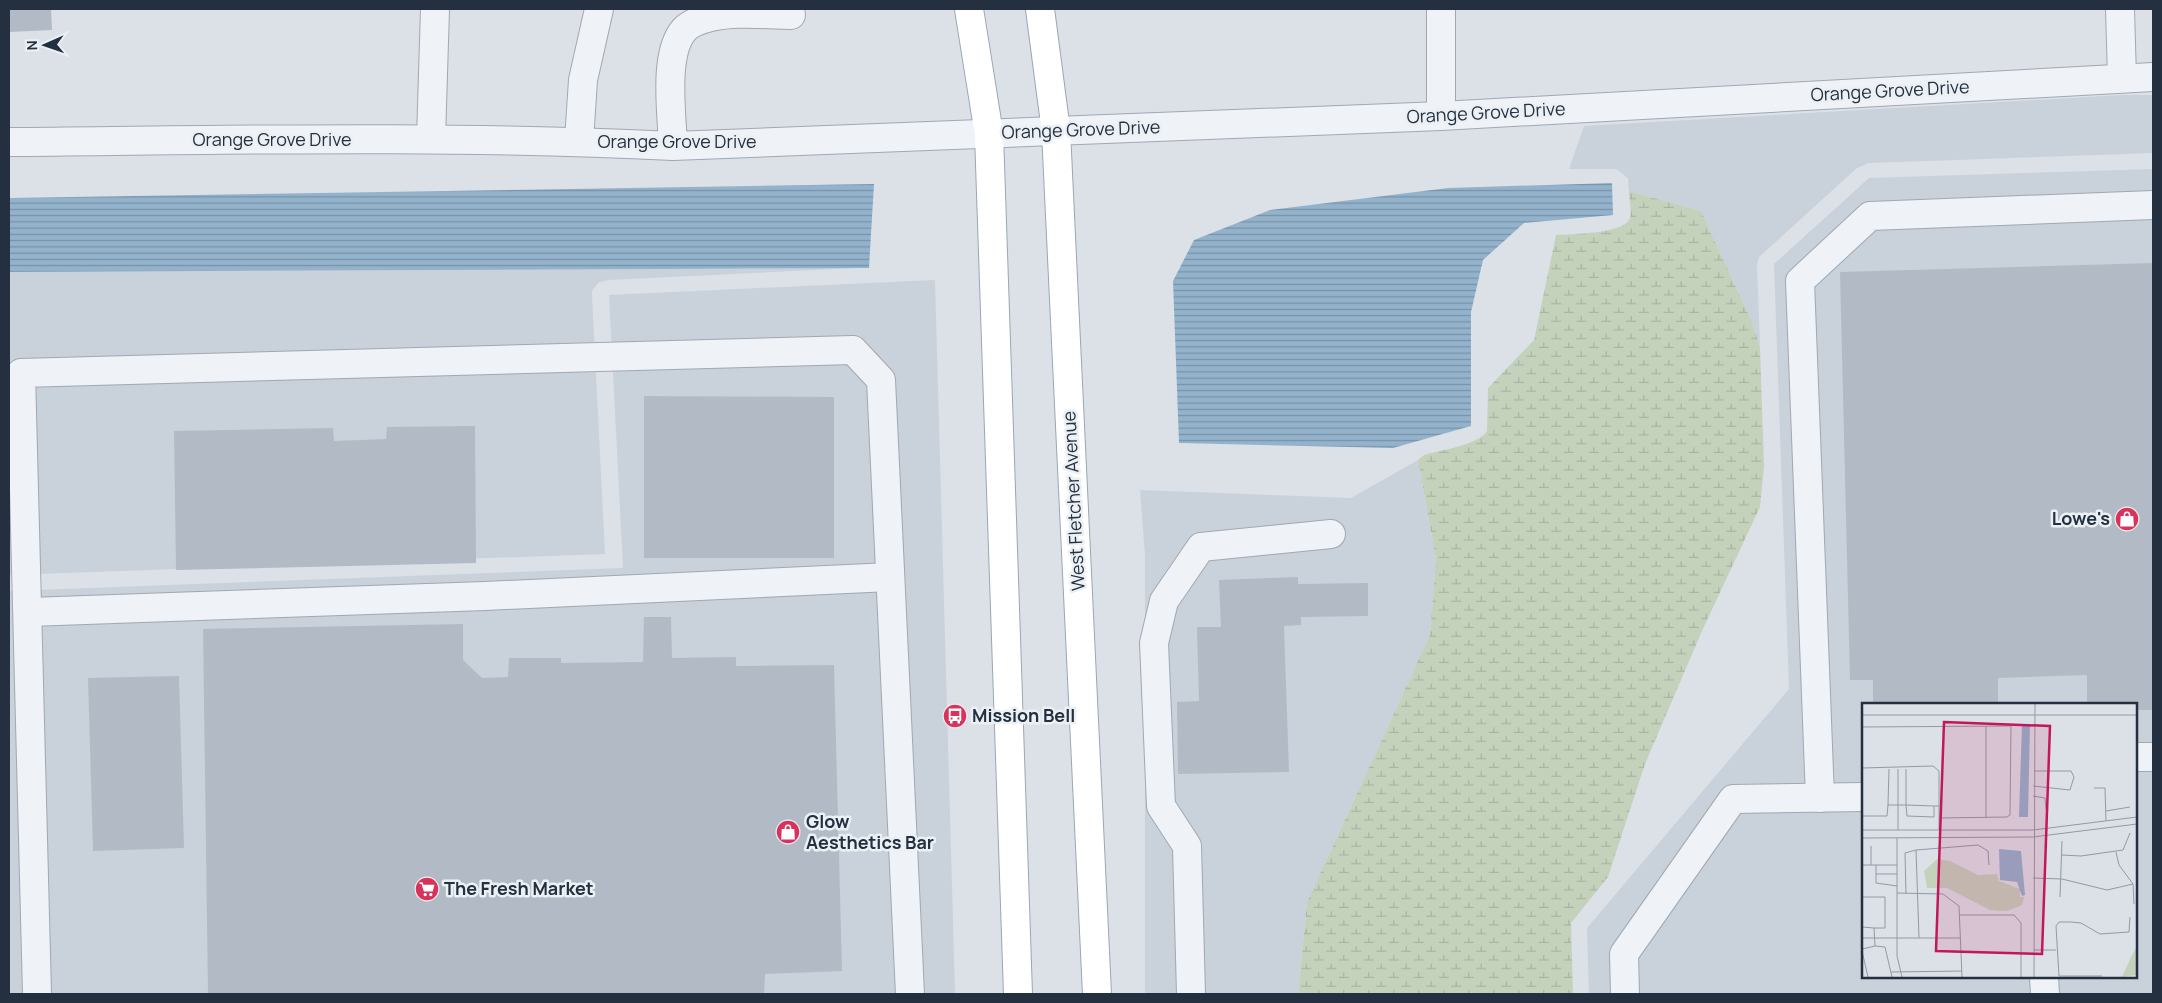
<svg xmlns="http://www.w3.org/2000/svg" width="2162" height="1003" font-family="Manrope,sans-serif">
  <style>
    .built { fill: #c9d1da; fill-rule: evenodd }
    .wetland { fill: url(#wetland-marsh) }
    .water { fill: url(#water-rules) }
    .building { fill: #b2bbc5 }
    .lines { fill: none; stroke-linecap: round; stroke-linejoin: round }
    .minor-casing { stroke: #a1a8b2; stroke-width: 30 }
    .major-casing { stroke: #9aa7b4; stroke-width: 30 }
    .minor { stroke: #eff2f6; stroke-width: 28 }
    .major { stroke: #fff; stroke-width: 28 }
    .labels { text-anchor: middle; stroke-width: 5; stroke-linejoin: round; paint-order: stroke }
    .street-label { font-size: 18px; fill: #24303f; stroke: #ebf0f5 }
    .poi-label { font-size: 18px; font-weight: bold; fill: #24303f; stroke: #ebf0f5; text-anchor: start }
    .inset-road { fill: none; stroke: #929aa4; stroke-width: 1 }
    .view { fill: #c2185b; fill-opacity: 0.15; stroke: #c2185b; stroke-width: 2.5 }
    .inset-edge { fill: none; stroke: #24303f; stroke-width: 2.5 }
  </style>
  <defs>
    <pattern id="wetland-marsh" width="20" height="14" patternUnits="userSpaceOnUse" patternTransform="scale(1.25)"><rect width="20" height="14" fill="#c4d2bc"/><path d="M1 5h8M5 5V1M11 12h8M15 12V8" fill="none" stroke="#a8b5a3"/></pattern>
    <pattern id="water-rules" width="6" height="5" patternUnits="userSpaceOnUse" patternTransform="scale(1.25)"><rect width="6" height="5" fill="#93b3cc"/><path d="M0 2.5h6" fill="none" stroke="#7892a7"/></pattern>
  </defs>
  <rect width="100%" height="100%" fill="#dce1e8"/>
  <g class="built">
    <path d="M2122,95H2153V153L1869,163L1857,168L1759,257L1757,265L1760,347L1751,320L1701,211L1629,191L1628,178L1616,169H1569L1584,126Z"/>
    <path d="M2153,169V994H1589L1587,928L1789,689L1774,264L1869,178ZM1863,704H2136V977H1863Z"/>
    <path d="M856,268L608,280L598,283L592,291V296L605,554L9,575V272Z"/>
    <path d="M935,280L955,994H9V591L623,568L609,295Z"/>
    <path d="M1418,460L1436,559L1430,635L1307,902L1298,994H1145V555L1140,490L1351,498Z"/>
  </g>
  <path class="wetland" d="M1629,191L1701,211L1751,320L1760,347L1764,466L1760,507L1702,631L1645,764L1608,877L1571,923L1573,994H1298L1307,902L1430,635L1436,559L1418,460L1424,455C1441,450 1478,445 1487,431L1488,388L1534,340L1556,235C1571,234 1625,234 1630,218C1632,211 1629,199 1629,191Z"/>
  <g class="water">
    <path d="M1612,183L1613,215L1524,223L1483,260L1471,312V426L1393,448L1179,443L1173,281L1194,240L1270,210L1448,188Z"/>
    <path d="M874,184L869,268L9,272V198Z"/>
  </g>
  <g class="building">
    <path d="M9,9H51L52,30L9,32Z"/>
    <path d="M2153,263V710H2136V704H2087V675L1998,678V704H1873V680H1850L1840,272Z"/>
    <path d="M644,396L834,397V558H644Z"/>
    <path d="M475,426L476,563L176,570L174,431L333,428L334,441L386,439L387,427Z"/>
    <path d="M1298,577V584L1368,583V616L1301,617V625L1284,626L1289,772L1178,774L1177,702L1199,701L1197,627H1221L1219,580Z"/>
    <path d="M644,617H671L672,658L736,657V666L834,665L842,971L765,974L764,994H208L203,629L463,624V660L482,678L508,677L509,658H561V663L643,662Z"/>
    <path d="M179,676L184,848L93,851L88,678Z"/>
  </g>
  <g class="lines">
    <g class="minor-casing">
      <g id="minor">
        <path d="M2120,9L2122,78"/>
        <path d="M1441,116V9"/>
        <path d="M431,139L435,9"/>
        <path d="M579,141L583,80L599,9"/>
        <path d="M9,142C230,140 452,135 673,146L1441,116L2153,77"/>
        <path d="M673,146C672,115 663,54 684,30C690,23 703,19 711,17C737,11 765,15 791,15"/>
        <path d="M29,612L485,596L890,577"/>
        <path d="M2136,757H2153"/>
        <path d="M1820,798L1800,281L1870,216L2153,205"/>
        <path d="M2044,977L2045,994"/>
        <path d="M37,994L21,373L853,350L881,380L910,994"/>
        <path d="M1191,994L1187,846L1161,806L1154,643L1164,601L1201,547L1331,534"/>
        <path d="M1625,994L1624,954L1733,799L1863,797"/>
      </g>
    </g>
    <g class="major-casing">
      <g id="major">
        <path d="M969,9L989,134L1018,994"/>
        <path d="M1040,9L1056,131L1097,994"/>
      </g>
    </g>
    <use href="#minor" class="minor"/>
    <use href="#major" class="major"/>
  </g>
  <defs>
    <g id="shop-disc" transform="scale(1.25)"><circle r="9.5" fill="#da335b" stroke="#ebf0f5"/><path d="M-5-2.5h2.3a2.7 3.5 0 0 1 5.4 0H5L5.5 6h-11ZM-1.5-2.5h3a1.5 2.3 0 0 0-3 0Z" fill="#fff"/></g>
    <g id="bus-disc" transform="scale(1.25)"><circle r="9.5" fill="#da335b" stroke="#ebf0f5"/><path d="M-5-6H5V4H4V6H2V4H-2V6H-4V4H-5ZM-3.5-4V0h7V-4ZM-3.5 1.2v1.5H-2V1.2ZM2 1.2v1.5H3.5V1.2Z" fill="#fff"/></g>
    <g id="supermarket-disc" transform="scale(1.25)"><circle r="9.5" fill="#da335b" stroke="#ebf0f5"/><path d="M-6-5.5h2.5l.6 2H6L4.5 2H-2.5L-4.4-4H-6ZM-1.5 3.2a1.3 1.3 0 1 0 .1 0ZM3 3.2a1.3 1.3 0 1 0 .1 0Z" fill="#fff"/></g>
  </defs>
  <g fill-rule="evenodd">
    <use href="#shop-disc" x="2127" y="519"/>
    <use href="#bus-disc" x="955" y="716"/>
    <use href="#shop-disc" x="788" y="832"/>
    <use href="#supermarket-disc" x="427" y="889"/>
  </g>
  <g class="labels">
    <g class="street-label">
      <text transform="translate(1890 91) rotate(-3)" y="6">Orange Grove Drive</text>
      <text transform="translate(1486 113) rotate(-3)" y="6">Orange Grove Drive</text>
      <text transform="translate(1081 130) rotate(-2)" y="6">Orange Grove Drive</text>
      <text x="272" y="146">Orange Grove Drive</text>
      <text x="677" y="148">Orange Grove Drive</text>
      <text transform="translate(1074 501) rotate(-93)" y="6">West Fletcher Avenue</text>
    </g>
    <g class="poi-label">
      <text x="2110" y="525" text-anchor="end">Lowe's</text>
      <text x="972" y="722">Mission Bell</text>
      <text x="806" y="828">Glow<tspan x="806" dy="21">Aesthetics Bar</tspan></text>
      <text x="444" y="895">The Fresh Market</text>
    </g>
  </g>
  <g transform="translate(1862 703)">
    <rect width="275" height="275" fill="#dce1e8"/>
    <path d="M75,156L88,158L116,172L135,171L137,178L158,186V194H162L160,202L145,208L128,207L85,185H65L62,168ZM275,243L274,272L260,274L269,254Z" fill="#c4d2bc"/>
    <path d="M160,21H168L166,114H157ZM137,146L159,148L163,192L160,193L155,179L138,177Z" fill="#93b3cc"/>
    <path class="inset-road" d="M0,12H275M124,23V115M0,24L149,23L148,112L145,114L77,115M0,65L71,63L77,68V127M44,66V102L72,103M171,83L208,87L212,74L209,68H172M232,85H243L244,118M171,93L183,95L184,106M26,102L27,66M244,108L268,104M0,113H25L26,102H44L45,113L72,114V103H77M0,127H171L275,114M36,127V66M0,135L171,134L275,121M35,135V253L40,274M254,149L257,162L271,181L272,201M200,152L219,153L261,147L268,130M0,162H35M9,162V143M14,162V180L35,183M14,171H35M171,175L200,176L245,187L271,181M35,190L81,191L97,203L100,274M44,191L43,150L54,147M0,194H23V225H12M198,194L200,138M97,212H152L159,220V274M0,224L12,225L13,243L0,246M0,235H99M57,235L54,147L116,142L126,148L127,162M13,243L23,244L30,274M172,247H194M0,248L6,274M29,269L100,268M240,273H197L194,223L197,219H209L219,220L238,231L267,229L268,214M172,274L173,1"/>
    <path class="view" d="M82,19L188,23L180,251L74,248Z"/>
    <rect width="275" height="275" class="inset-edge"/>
  </g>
  <rect width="2162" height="1003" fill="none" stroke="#24303f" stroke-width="20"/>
  <g transform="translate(45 45) rotate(268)" stroke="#ebf0f5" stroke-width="4" paint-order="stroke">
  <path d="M0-4L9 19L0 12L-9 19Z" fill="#24303f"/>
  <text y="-8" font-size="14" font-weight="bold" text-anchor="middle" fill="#24303f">N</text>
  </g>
</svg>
